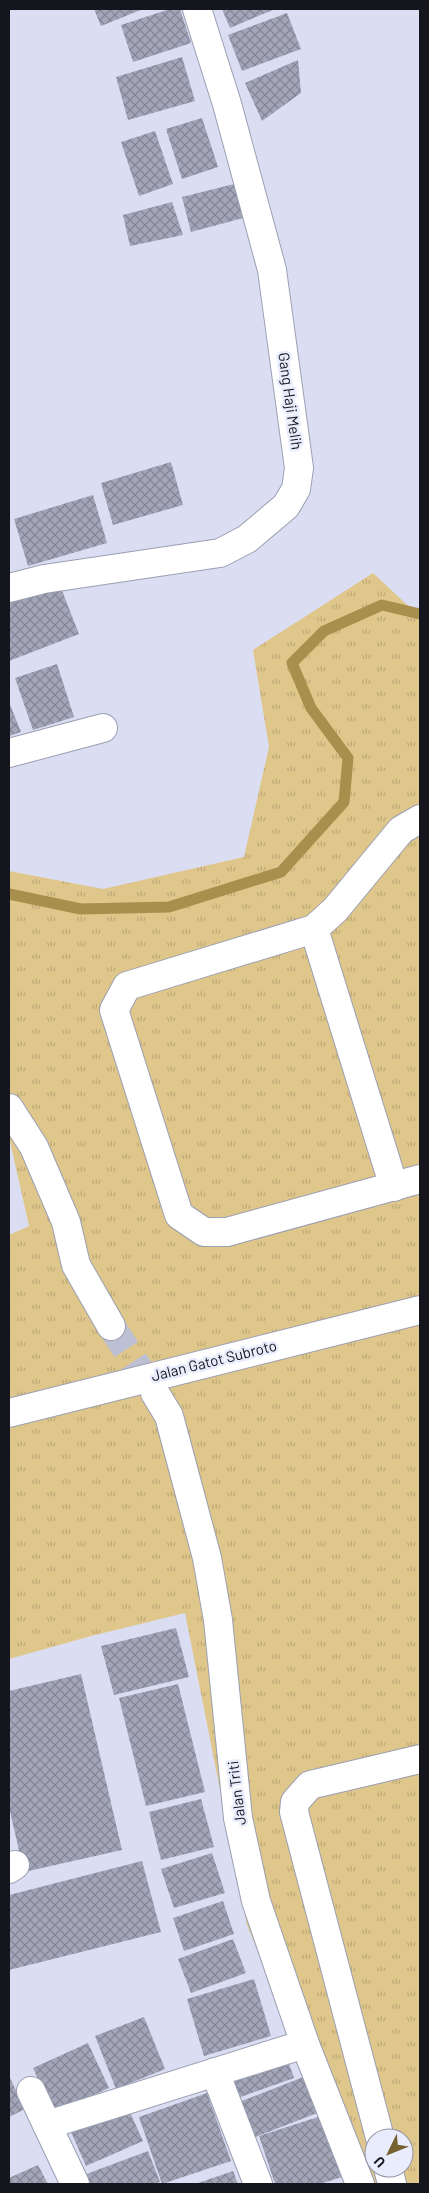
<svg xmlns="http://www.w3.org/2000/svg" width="429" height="2193" font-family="Barlow,sans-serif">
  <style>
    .grass { fill: url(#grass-tufts); fill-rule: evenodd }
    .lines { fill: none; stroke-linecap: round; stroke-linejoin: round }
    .stream { stroke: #a98f4d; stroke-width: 11 }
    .building { fill: url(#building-cross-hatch) }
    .minor-tunnel { stroke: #bdc0d3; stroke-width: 28; stroke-dasharray: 28 14; stroke-linecap: butt }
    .minor-casing { stroke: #9b9fb2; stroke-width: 30 }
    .minor { stroke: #fff; stroke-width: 28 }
    .labels { text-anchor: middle; stroke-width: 5; stroke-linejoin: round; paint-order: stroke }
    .street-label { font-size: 15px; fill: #15161d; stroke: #e9ecfc }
  </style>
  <defs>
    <pattern id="grass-tufts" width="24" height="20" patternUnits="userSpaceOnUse" patternTransform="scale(1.25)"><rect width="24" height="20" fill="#dfc68a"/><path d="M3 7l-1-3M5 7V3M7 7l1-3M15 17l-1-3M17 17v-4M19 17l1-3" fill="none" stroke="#bea977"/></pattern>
    <pattern id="building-cross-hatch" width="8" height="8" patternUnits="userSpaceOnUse" patternTransform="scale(1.25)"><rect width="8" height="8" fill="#a3a6b9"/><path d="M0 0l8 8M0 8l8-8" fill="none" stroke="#848696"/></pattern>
  </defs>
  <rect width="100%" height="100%" fill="#dbdef3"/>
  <path class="grass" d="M373,573L420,617V2183L417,2184H354L247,1925L185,1613L91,1636L9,1659V1235L29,1226L9,1137V871L103,889L244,857L269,747L253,650ZM374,2138H404V2168H374Z"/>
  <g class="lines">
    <path class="stream" d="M9,894L81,909L169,907L281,872L344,802L348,758L311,708L292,663L324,631L382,605L420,614"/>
  </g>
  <g class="building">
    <path d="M94,9H143L101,26Z"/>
    <path d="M170,9H180L191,43L133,62L121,25Z"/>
    <path d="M222,9H275L230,28Z"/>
    <path d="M287,13L301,49L242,71L228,35Z"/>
    <path d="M182,57L195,101L128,120L116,77Z"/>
    <path d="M298,60L301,93L262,121L245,83Z"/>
    <path d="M202,118L218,167L182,179L166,129Z"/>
    <path d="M155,131L173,184L139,196L121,142Z"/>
    <path d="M238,183L247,217L191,232L182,197Z"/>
    <path d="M172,202L183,235L130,246L123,215Z"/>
    <path d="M171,462L183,505L113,525L101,483Z"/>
    <path d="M93,495L107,543L28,566L14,519Z"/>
    <path d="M57,578L79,634L9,661V596Z"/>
    <path d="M57,664L74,717L33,730L15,678Z"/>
    <path d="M9,702L21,732L9,736Z"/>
    <path d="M176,1628L189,1677L114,1695L101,1646Z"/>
    <path d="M81,1674L122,1850L24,1872L9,1807V1691Z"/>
    <path d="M178,1684L205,1792L146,1806L119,1698Z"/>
    <path d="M201,1799L214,1847L161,1860L149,1812Z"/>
    <path d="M212,1853L225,1893L174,1908L161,1869Z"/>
    <path d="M142,1861L161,1932L9,1970V1895Z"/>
    <path d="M223,1901L234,1934L184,1951L173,1918Z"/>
    <path d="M233,1939L246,1973L191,1993L178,1959Z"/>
    <path d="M254,1979L271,2036L204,2056L187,1999Z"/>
    <path d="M144,2017L165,2069L116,2089L95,2036Z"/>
    <path d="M88,2043L109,2088L53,2113L33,2068Z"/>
    <path d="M286,2055L294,2078L235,2099L227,2075Z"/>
    <path d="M9,2076L25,2109L9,2117Z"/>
    <path d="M306,2076L320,2112L253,2138L239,2102Z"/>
    <path d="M207,2093L231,2161L162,2184L139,2117Z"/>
    <path d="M128,2108L143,2141L86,2166L71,2132Z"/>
    <path d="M321,2116L342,2177L320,2184H275L259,2136Z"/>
    <path d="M148,2151L160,2182L153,2184H84L81,2176Z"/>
    <path d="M38,2165L48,2184H9V2178Z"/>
    <path d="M233,2171L238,2184H195Z"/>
  </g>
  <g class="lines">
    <path class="minor-tunnel" d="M111,1326L155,1393"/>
    <g class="minor-casing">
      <g id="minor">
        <path d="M9,588L44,579L220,553L247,539L286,506L296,489L299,468L272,270L227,104L197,9"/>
        <path d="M9,753L103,728"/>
        <path d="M420,819L401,830L335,910L314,929L127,986L114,1010L179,1215L204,1232H227L420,1179"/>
        <path d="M314,929L394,1187"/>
        <path d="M9,1108L34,1147L66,1222L76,1265L111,1326"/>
        <path d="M155,1393L169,1416L207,1558L218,1620L238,1818L256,1901L305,2044L360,2184"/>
        <path d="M9,1413L420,1310"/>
        <path d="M9,1869L15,1865"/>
        <path d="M215,2072L258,2184"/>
        <path d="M31,2091L75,2184"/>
        <path d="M47,2125L305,2044"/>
        <path d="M380,2138L294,1812L295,1802L310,1785L420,1759"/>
        <path d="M388,2168L392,2184"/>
      </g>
    </g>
    <use href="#minor" class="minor"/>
  </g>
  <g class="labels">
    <g class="street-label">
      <text transform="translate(290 401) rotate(82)" y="5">Gang Haji Melih</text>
      <text transform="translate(214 1361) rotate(-14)" y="5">Jalan Gatot Subroto</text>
      <text transform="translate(237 1793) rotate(-97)" y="5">Jalan Triti</text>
    </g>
  </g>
  <rect width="429" height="2193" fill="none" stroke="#15161d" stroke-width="20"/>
  <g transform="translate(389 2153) rotate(227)"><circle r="24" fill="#e9ecfc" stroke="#9496a3"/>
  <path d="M0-4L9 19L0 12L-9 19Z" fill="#756130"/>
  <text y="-8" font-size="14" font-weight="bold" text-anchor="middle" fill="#15161d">U</text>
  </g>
</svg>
